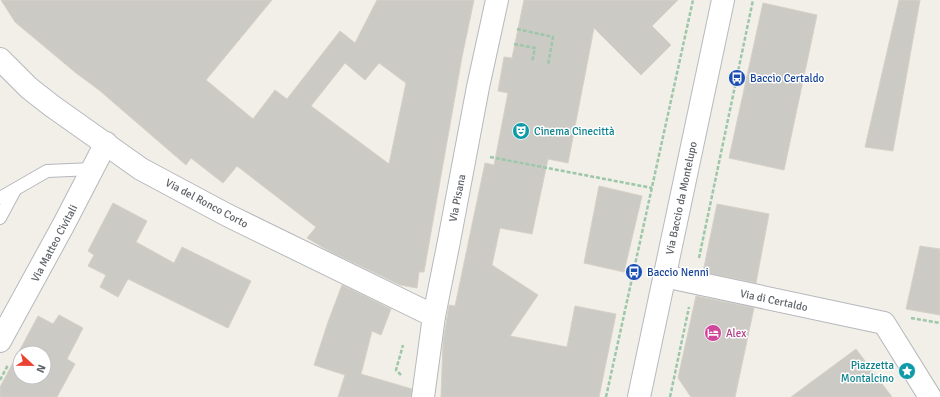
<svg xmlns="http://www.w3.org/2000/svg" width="940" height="397" font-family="Signika,sans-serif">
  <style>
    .building { fill: #cccac5; stroke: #d6d1c6; fill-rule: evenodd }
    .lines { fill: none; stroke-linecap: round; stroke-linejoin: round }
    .lane-casing { stroke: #b5b8bc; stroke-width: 14 }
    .street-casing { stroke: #b5b8bc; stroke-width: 24 }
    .secondary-casing { stroke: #b6babf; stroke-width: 24 }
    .path { stroke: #9cc7a9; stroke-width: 2.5; stroke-dasharray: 4 2; stroke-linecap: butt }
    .lane { stroke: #fff; stroke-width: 12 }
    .street { stroke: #fff; stroke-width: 22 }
    .secondary { stroke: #fff; stroke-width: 22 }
    .labels { text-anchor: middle; stroke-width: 3; stroke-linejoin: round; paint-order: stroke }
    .transit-label { font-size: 11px; fill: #164399; stroke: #fff; text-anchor: start }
    .culture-label { font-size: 11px; fill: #0d838f; stroke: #fff; text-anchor: start }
    .street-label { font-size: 11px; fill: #5f6368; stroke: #fff }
    .hotel-label { font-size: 11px; fill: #b23c85; stroke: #fff; text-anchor: start }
  </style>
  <rect width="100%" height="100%" fill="#f1efe8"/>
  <g class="building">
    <path d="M1,0H272L206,80L253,119L275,90L287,99L340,31L355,43L377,0H474L462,57L424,272H419L417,288L400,285L329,251L307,238L316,227L237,166L223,183L191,158L186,165L99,90L76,73L15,22ZM345,63L365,80L379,63L406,83L389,164L311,106Z"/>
    <path d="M524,0H678L652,26L671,45L641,75L594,28L568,163L548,159L532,234L500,228L492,265L538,295L510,336L567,347L575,306L616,314L599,397H441L443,342L449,305L455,306L485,163L494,165L508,93L498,91L504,57L512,58Z"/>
    <path d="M899,0H920L893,151L865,147Z"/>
    <path d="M763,3L817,15L784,170L729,158Z"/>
    <path d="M599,186L642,196L624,272L584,263Z"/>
    <path d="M113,203L147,221L136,242L174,263L182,247L251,281L228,328L128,279L118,297L100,287L106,275L88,266L94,255L88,251Z"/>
    <path d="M717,204L769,214L756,283L703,272Z"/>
    <path d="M920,246L940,249V315L906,309Z"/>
    <path d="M342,285L391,309L381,335L372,331L361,374L412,389L411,397H338L345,375L314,365L328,322Z"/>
    <path d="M696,296L754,308L735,397H691L678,378Z"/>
    <path d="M59,315L83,328L67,359L75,364L57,397H0V387L38,316L53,324ZM20,353H44V377H20Z"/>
    <path d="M856,349L892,397H791Z"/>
  </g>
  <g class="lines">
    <g class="lane-casing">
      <g id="lane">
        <path d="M0,198L47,171L93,169"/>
        <path d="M0,218L15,190"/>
      </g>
    </g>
    <g class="street-casing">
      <g id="street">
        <path d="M0,59L29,88L52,106L141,169L227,215L434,316"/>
        <path d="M664,276L884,323L930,397"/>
        <path d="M0,341L64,224L106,143"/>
        <path d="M423,397L434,316L449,241L478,87L497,0"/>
      </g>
    </g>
    <g class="secondary-casing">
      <path id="secondary" d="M639,397L723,0"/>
    </g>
    <g class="path">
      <path d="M517,29L553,37L548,65"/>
      <path d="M514,44L535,48L532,62"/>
      <path d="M490,157L652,188"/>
      <path d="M699,258L753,0"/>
      <path d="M911,318L940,323"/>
      <path d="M401,375L396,370L403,345"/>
      <path d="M0,380L8,365"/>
      <path d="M606,397L693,0"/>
      <path d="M670,397L689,307"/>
    </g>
    <use href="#lane" class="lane"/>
    <use href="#street" class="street"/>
    <use href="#secondary" class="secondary"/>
  </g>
  <defs>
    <g id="bus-disc" transform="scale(0.9)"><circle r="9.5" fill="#1a4fb4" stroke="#fff"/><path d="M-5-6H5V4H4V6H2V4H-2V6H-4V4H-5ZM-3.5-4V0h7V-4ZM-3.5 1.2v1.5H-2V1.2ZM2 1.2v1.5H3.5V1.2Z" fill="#fff"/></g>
    <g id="theatre-disc" transform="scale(0.9)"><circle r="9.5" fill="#0f9aa8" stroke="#fff"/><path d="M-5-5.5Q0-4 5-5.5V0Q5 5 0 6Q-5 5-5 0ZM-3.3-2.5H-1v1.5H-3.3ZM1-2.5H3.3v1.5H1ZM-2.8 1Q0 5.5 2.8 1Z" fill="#fff"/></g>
    <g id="hotel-disc" transform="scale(0.9)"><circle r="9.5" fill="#d1479c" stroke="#fff"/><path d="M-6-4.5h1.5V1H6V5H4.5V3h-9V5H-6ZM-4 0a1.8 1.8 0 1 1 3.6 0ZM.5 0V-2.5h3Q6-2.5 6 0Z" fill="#fff"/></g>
    <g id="sight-disc" transform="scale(0.9)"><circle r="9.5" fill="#0f9aa8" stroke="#fff"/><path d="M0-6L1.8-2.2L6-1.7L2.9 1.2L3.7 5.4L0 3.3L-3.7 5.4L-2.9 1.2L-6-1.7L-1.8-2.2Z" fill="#fff"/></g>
  </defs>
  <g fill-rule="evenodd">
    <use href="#bus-disc" x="737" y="78"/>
    <use href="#theatre-disc" x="521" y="131"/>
    <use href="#bus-disc" x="634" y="272"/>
    <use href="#hotel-disc" x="713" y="333"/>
    <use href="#sight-disc" x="907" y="371"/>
  </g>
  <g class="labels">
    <g class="transit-label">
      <text x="750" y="82">Baccio Certaldo</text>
      <text x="647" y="276">Baccio Nenni</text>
    </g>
    <g class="culture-label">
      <text x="534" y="135">Cinema Cinecittà</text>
      <text x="894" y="369" text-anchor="end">Piazzetta<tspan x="894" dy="13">Montalcino</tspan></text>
    </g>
    <g class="street-label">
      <text transform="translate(457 198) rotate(-79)" y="4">Via Pisana</text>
      <text transform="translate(681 198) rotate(-78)" y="4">Via Baccio da Montelupo</text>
      <text transform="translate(207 203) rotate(28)" y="4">Via del Ronco Corto</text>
      <text transform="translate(54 243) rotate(-62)" y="4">Via Matteo Civitali</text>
      <text transform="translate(774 300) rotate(12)" y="4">Via di Certaldo</text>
    </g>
    <g class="hotel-label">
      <text x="726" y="337">Alex</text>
    </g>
  </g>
  <g transform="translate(32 365) rotate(112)"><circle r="19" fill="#ffffff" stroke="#bfc1c3"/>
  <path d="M0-3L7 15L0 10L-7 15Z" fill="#ea4335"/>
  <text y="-6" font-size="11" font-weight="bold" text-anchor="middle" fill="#5f6368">N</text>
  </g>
</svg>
